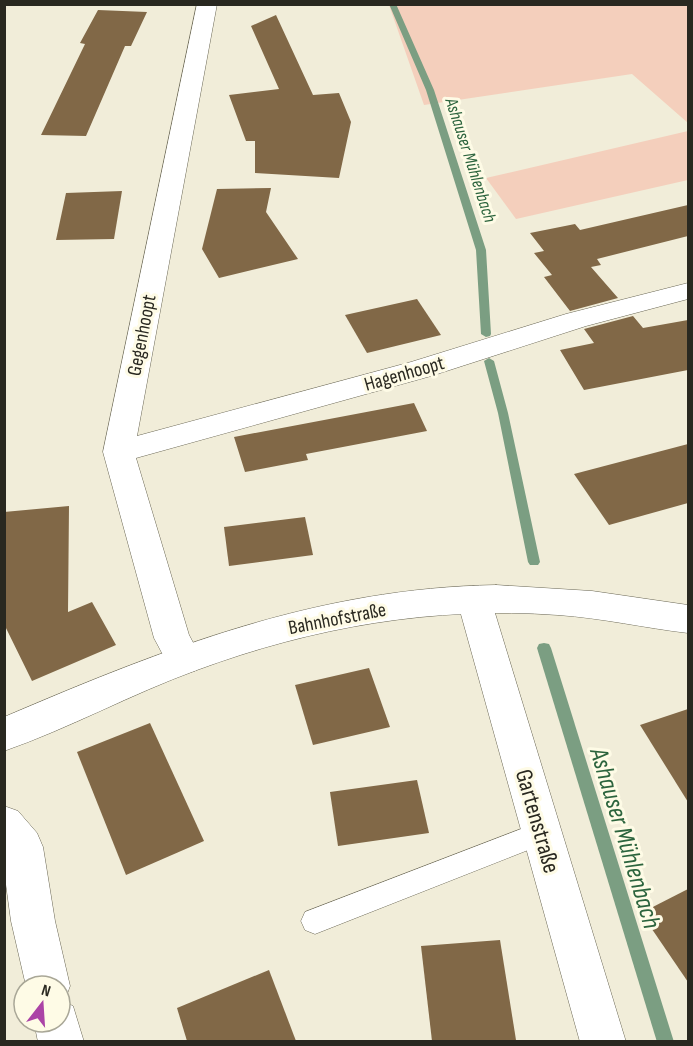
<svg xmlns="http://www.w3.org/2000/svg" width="693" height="1046" font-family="'Sofia Sans Condensed',sans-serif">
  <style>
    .green { fill: #f4cfbc }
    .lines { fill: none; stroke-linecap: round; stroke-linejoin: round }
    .stream { fill: #7b9e82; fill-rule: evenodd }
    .building { fill: #816847 }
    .lane-casing { stroke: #6a6755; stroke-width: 1 }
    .street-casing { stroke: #6a6755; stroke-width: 1 }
    .secondary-casing { stroke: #6a6755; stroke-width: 1 }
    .lane { fill: #fff; fill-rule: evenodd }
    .street { fill: #fff; fill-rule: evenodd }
    .secondary { fill: #fff; fill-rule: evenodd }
    .labels { text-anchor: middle; stroke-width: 6; stroke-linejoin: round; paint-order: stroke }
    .far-water-label { font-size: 18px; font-style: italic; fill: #2c643d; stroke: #fefbe6 }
    .street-label { font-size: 20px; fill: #292820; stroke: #fefbe6 }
    .near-street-label { font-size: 24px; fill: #292820; stroke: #fefbe6 }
    .near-water-label { font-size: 26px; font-style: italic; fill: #2c643d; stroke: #fefbe6 }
  </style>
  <rect width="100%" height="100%" fill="#f1edd9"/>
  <g class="green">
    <path d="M389,5H688V123L632,74L424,105Z"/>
    <path d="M688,131V180L516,219L486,178Z"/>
  </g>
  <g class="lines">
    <g class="stream">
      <path d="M389,4H396L434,90L486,250L491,334L490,336L486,337L481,334L476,250L426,90Z"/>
      <path d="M489,358L494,361L508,413L540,562L538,565H530L528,562L498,413L484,361Z"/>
      <path d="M544,643L549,644L551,648L674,1042H657L537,648L539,644Z"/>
    </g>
  </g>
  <g class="building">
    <path d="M98,10L147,12L131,46H125L86,136L41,135L85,44L80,43Z"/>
    <path d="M276,15L313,95L339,93L351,122L339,178L255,173V141H246L229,95L279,89L251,26Z"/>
    <path d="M271,188L266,212L298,259L219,278L202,249L217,189Z"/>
    <path d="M122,191L114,239L56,240L66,193Z"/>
    <path d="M688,205V236L597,259L601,265L591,267L618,298L570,311L544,277L552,275L534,253L544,251L530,233L575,224L580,230Z"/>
    <path d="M417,299L441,335L367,353L345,315Z"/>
    <path d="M633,316L643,328L688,320V370L584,390L560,350L594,343L584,329Z"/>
    <path d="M414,403L427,431L306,454L308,460L245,472L234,437Z"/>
    <path d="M688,444V503L609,525L574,474Z"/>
    <path d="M69,506L68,612L92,602L116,645L32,681L4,624V512Z"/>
    <path d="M305,517L313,555L229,566L224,527Z"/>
    <path d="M369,668L390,727L313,745L295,685Z"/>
    <path d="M688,709V802L640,725Z"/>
    <path d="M150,723L204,841L126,875L77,752Z"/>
    <path d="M417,780L429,833L338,846L330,792Z"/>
    <path d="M688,889V982L641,913Z"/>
    <path d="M500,940L516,1040L432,1041L421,946Z"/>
    <path d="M269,970L296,1041H187L177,1008Z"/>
  </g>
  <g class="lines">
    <g class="lane-casing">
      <path id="lane" d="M542,821L551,825L555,833L551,841L315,934L305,930L301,921L305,912Z"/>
    </g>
    <g class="street-casing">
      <g id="street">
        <path d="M197,4H217L137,436L411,362L566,314L688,283V299L586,326L431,376L136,458L189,635L202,659L197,670L184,674L171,670L154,638L103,452Z"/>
        <path d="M474,586L486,590L491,600L626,1042H580L457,600L462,590Z"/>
        <path d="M4,806L18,811L37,833L43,847L55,921L70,986L64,1002L73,1006L84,1042H38L34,1022H60V986H26L11,921L4,870Z"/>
      </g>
    </g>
    <g class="secondary-casing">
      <path id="secondary" d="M496,585L592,591L688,605V633C645,628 602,618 558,615C434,606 313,627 197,670C131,694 70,728 4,751V717C165,648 318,588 496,585Z"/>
    </g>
    <use href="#lane" class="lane"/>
    <use href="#street" class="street"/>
    <use href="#secondary" class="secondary"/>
  </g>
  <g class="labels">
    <g class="far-water-label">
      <text transform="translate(471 160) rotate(72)" y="6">Ashauser Mühlenbach</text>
    </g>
    <g class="street-label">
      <text transform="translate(141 335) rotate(-79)" y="7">Gegenhoopt</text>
      <text transform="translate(404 373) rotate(-16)" y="7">Hagenhoopt</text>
      <text transform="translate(337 618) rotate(-11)" y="7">Bahnhofstraße</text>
    </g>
    <g class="near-street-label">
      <text transform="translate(538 821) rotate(74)" y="8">Gartenstraße</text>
    </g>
    <g class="near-water-label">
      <text transform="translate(626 838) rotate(73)" y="9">Ashauser Mühlenbach</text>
    </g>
  </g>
  <rect width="693" height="1046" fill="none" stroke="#292820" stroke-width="12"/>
  <g transform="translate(42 1004) rotate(17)"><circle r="28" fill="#fefbe6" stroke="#a9a797" stroke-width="1.5"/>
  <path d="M0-4.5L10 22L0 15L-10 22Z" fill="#ab43a6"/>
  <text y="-9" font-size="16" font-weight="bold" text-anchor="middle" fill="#292820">N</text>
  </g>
</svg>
